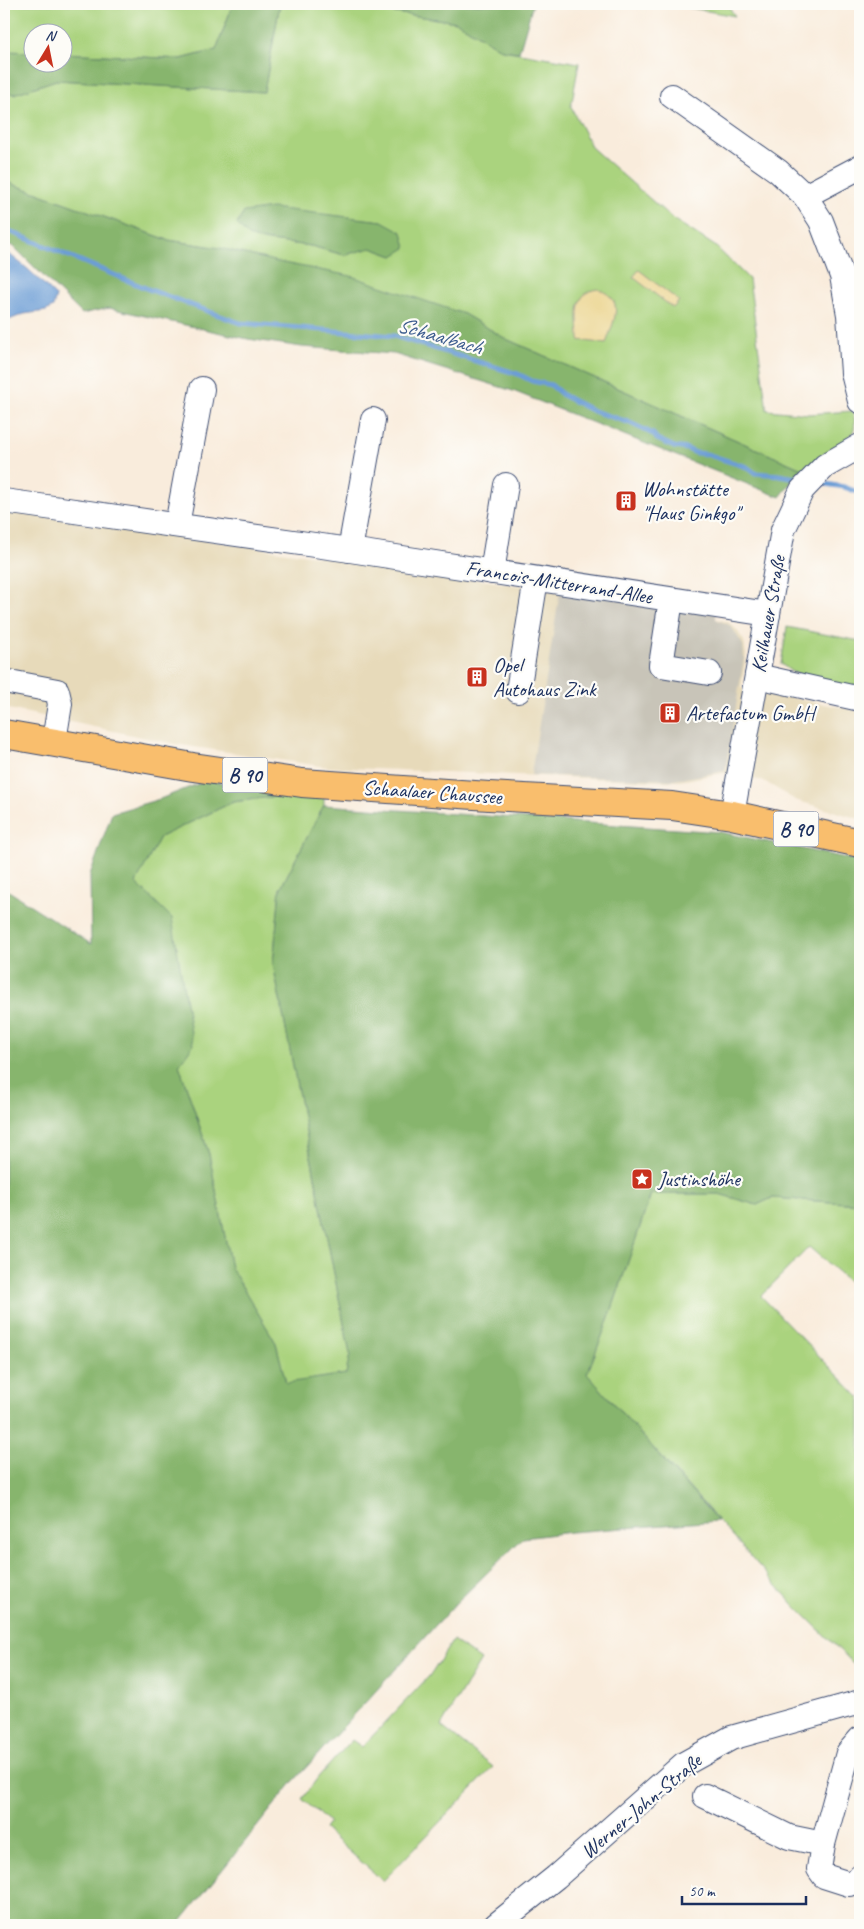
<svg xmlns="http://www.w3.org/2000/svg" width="864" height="1929" font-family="Caveat,sans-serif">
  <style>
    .built { fill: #e7daba }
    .industrial { fill: #c8c4b8 }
    .green { fill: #aad37e; stroke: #62816e; fill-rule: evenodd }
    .forest { fill: #87b56d; stroke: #517266 }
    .sand { fill: #eeda9e; stroke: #84847e }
    .water { fill: #6c9dd6; stroke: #44669a }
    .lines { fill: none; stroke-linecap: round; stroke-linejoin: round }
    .stream { stroke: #6c9dd6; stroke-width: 5 }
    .minor-casing { stroke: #3c4b71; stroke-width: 26 }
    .major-casing { stroke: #3c4b71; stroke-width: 30 }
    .minor { stroke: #fff; stroke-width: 24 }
    .major { stroke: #f9be6d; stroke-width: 28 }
    .labels { text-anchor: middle; stroke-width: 4.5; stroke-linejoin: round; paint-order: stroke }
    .shield { fill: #fdfcf7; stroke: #5f6c8c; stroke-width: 1 }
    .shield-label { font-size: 20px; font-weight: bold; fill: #1b2f5e }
    .poi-label { font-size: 21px; fill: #1b2f5e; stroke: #fdfcf7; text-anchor: start }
    .street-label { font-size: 21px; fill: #1b2f5e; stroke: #fdfcf7 }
    .water-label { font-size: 22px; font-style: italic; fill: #3b5b8e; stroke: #fdfcf7 }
  </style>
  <rect width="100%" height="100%" fill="#fdfcf7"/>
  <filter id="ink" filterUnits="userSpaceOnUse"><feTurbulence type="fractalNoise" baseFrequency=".02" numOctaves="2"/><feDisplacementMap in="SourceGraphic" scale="10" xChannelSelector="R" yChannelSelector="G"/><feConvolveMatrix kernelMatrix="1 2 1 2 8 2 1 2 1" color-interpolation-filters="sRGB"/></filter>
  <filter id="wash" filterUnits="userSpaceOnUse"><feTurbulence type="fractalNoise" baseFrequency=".0096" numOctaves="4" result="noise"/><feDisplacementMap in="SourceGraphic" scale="20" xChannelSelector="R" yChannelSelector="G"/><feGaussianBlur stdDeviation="1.12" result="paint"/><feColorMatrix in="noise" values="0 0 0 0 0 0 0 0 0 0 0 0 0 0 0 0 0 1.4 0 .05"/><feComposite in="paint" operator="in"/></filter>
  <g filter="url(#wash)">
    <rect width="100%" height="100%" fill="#f9ecdc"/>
    <path class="built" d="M4,511L716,614V619L728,622L737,630L744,641L746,656L741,688L860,711V819L795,800L764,781L723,773L680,781H659L327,767L175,744L4,708Z"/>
    <path class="industrial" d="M560,591L716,614V619L731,626L743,645L744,658L725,771L674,780L531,775Z"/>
    <g class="green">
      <path d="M4,4H233L216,50L181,59L63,53L62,32H32V52L4,51Z"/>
      <path d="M280,4H335L457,22L502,50L579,63L571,107L592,148L673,219L715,246L749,279L767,410L809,414L852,411C855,419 856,426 852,434L802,469L506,339L464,314L220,248L168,240L4,181V91L14,94L56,80L264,92ZM328,215L382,221L393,256L371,248L344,255L311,246L262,240Z"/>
      <path d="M669,4H727L735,16Z"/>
      <path d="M787,627L860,641V691L792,672L781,664Z"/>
      <path d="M290,791L324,795V805L280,889L273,964L350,1354L346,1374L286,1384L276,1343L231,1268L209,1154L179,1065L135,883L160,837L233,802L286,795Z"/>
      <path d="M651,1194H719L757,1205L772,1198L860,1204V1291L809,1247L761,1296L860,1398V1660L856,1666L796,1607L587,1374L609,1318Z"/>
      <path d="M453,1640L481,1660L441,1726L493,1767L383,1881L324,1829L329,1822L302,1799L319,1776L352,1740L362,1747L432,1673Z"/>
    </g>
    <g class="forest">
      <path d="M233,4H280L264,92L56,80L14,94L4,91V51L32,52V62H62L63,53L181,59L216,50Z"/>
      <path d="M335,4H533L519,52L502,50L457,22Z"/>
      <path d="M4,181L168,240L220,248L278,262L351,276L464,314L506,339L802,469L780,497L513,391L394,354L302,347L248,339L109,308L82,314L13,246L4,244Z"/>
      <path d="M272,208L382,221L402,232L406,248L393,256L371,248L344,255L311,246L262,240L248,236L237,224L244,212Z"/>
      <path d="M860,457V506H856C863,490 852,473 860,457Z"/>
      <path d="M208,780L286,795L233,802L160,837L136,883L172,918L193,1045L179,1065L209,1154L231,1268L276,1343L286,1383L346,1374L350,1354L273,964L280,889L324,805L720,832L860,861V1204L772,1198L757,1205L719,1194H651L609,1318L587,1374L718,1521L571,1532L523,1538L456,1603L292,1783L178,1925H4V888L91,944L90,875L112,813L160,799Z"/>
    </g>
    <g class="sand">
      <path d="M639,270L679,301L673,308L633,277Z"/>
      <path d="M598,289C627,300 613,321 606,344L579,340C579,320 571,292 598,289Z"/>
    </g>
    <path class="water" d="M4,252L8,253L29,270L56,296L53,307L46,311L24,314L4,322Z"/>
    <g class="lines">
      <g class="stream">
        <path d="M4,229L148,289L240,323L394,336L518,374L532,381L551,385L564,396L593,411L628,422L653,434L657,439L674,447L687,449L696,453L706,454L747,467L755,473L780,475L801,479"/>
        <path d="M820,483L844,487L860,493"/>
      </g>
    </g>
  </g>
  <g filter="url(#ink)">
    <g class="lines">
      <g class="minor-casing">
        <g id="minor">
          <path d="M672,96L778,171L805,196L821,221L842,276L849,315L853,373L860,401"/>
          <path d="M805,196L860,167"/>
          <path d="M4,501L350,550L768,614"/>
          <path d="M177,525L202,389"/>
          <path d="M350,550L373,420"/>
          <path d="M492,572L506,485"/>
          <path d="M671,600L661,665L709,673"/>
          <path d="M757,676L860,699"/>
          <path d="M4,681L57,691L60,704L54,741"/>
          <path d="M518,691L536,579"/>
          <path d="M732,815L783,530L802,490L825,466L860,446"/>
          <path d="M705,1796L789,1837L823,1844L819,1869L824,1876L849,1884L859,1879L860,1877"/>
          <path d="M823,1844L848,1753L860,1739"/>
          <path d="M496,1925L556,1877L684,1764L731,1738L860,1702"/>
        </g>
      </g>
      <g class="major-casing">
        <path id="major" d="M4,734L193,767L302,783L489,796L672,806L732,815L860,843"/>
      </g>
      <use href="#minor" class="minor"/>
      <use href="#major" class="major"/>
    </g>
  </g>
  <defs>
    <g id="building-square" transform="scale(1.125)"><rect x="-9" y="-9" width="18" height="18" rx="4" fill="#c8321e" stroke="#fdfcf7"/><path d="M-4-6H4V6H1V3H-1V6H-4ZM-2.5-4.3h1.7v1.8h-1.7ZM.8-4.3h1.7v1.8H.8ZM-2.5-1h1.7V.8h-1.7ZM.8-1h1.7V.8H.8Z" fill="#fff"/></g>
    <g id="sight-square" transform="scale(1.125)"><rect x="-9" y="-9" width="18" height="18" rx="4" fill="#c8321e" stroke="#fdfcf7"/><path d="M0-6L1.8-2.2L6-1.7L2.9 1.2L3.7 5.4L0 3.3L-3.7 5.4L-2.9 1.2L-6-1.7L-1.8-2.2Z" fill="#fff"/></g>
  </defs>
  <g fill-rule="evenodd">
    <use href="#building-square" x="626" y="501"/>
    <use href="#building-square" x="477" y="677"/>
    <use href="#building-square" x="670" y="713"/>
    <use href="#sight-square" x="642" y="1179"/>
  </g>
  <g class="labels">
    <g class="shield">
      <rect x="222.5" y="757.5" width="45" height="35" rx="4"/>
      <rect x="773.5" y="811.5" width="45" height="35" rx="4"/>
    </g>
    <g class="shield-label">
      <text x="245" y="782">B 90</text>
      <text x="796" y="836">B 90</text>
    </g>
    <g class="poi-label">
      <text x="642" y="496">Wohnstätte<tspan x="642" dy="24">"Haus Ginkgo"</tspan></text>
      <text x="493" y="672">Opel<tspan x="493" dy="24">Autohaus Zink</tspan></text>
      <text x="686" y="720">Artefactum GmbH</text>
      <text x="658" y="1186">Justinshöhe</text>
    </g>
    <g class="street-label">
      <text transform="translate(559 582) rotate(9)" y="7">Francois-Mitterrand-Allee</text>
      <text transform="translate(768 614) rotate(-80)" y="7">Keilhauer Straße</text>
      <text transform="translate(432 792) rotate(4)" y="7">Schaalaer Chaussee</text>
      <text transform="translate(641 1806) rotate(-40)" y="7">Werner-John-Straße</text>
    </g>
    <g class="water-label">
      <text transform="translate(440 335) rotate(16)" y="8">Schaalbach</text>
    </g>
  </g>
  <rect width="864" height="1929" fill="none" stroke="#fdfcf7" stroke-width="20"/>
  <g transform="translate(48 48) rotate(10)"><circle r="24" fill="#fdfcf7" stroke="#a3aaba"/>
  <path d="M0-4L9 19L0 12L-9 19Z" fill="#c8321e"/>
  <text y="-8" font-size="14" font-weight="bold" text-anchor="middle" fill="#1b2f5e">N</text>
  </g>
  <path d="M682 1896v8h124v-8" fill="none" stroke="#1b2f5e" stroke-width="2.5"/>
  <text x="689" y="1896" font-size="15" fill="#1b2f5e" stroke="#fdfcf7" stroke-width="4" paint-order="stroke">50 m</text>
</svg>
